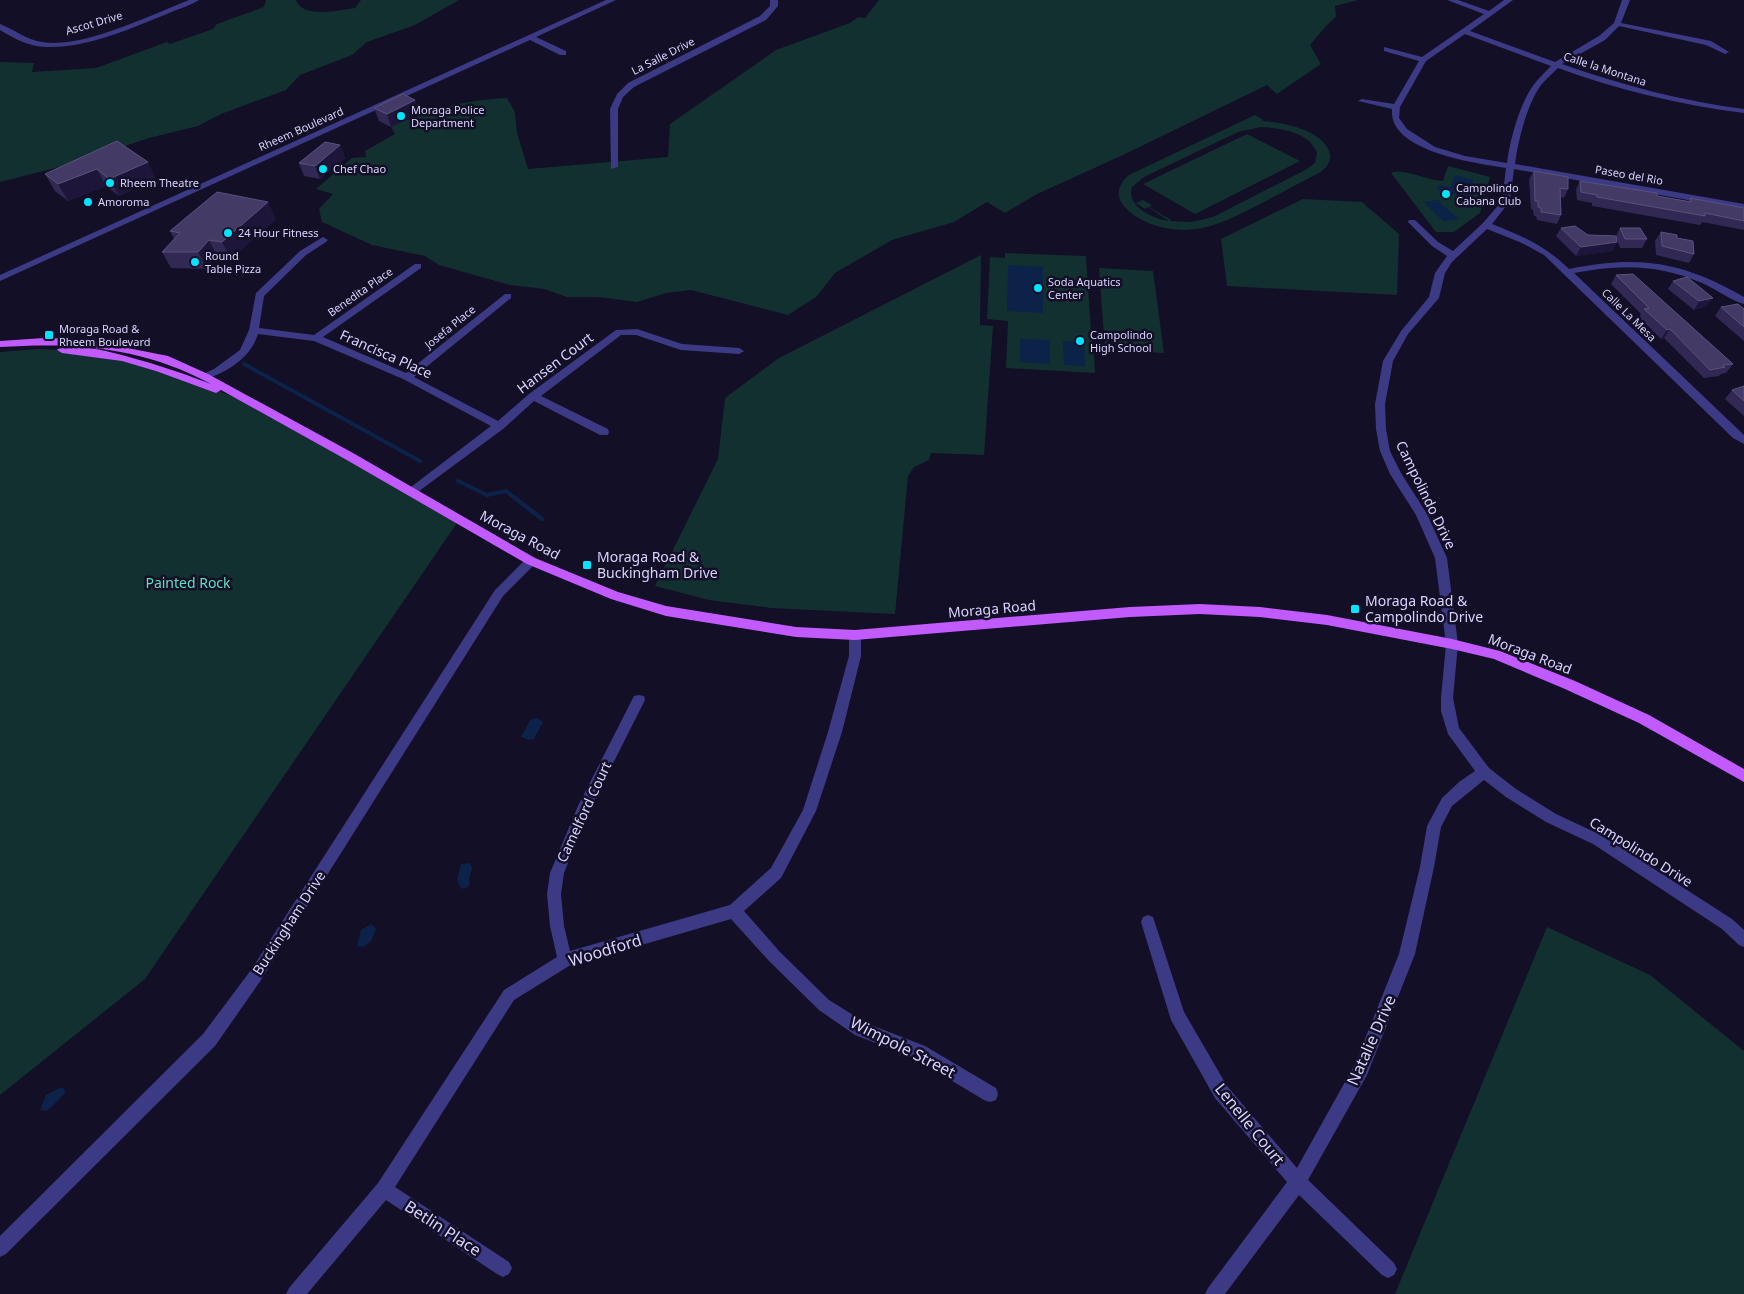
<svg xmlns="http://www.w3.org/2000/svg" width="1744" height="1294" font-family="'Noto Sans',sans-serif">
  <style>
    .green { fill: #12302f; fill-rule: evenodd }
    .water { fill: #0c2248 }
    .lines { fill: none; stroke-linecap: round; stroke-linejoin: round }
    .stream-far1 { stroke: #0c2248; stroke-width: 4 }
    .stream { stroke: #0c2248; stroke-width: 4.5 }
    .minor { fill: #3d3a85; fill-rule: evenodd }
    .major { fill: #c25bff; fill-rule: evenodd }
    .wall { fill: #312854 }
    .shaded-wall { fill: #1d163a }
    .building { fill: #433a66; stroke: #5a527e }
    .poi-dot { fill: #00e5ff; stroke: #130f26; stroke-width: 2 }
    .labels { text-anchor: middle; stroke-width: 5; stroke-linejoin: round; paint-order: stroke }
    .far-street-label { font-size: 11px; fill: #d9d4ff; stroke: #130f26 }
    .far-poi-label { font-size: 11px; fill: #d9d4ff; stroke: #130f26; text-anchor: start }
    .street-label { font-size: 14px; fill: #d9d4ff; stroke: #130f26 }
    .poi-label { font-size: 14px; fill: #d9d4ff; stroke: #130f26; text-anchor: start }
    .park-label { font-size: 14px; fill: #5fe0c0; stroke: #130f26 }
    .near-street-label { font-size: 16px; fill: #d9d4ff; stroke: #130f26 }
  </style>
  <rect width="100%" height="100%" fill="#130f26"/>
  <g class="green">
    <path d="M266,0H296C302,19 340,10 355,8L361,0H459L415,25L367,42L352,55L300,75L286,90L221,114L198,126L149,138L71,164L0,182V62L34,63L32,72L96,68L167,42L170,44L213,29L217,24L264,7Z"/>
    <path d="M879,0H1358L1335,6L1336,17L1327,25L1310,45L1321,64L1277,94L1267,85L1123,155L1037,194L1005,213L987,202L954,222L892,240L835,273L816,297L788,315L691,290L666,293L637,302L599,297H567L544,289L510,285L439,265L425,256L372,245L322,222L319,209L333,194L316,189L352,158L366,157L365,151L395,134L391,127C428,109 466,100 507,98L515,112L517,133L528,169L668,157L670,124L776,50L850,23L858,17L865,18Z"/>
    <path d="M1255,115L1263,120L1262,121C1282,122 1326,130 1330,155C1331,164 1324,170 1317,174C1298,184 1279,194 1260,204C1223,223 1194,239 1151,224C1141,220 1130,214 1123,205C1115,194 1119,183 1129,175ZM1261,127C1281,128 1310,132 1317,153L1315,163L1307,169L1213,217L1192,222L1170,221L1171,220L1149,207L1152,205L1143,200L1136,203L1145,209L1148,207L1169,221C1154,219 1126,207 1132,187L1144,177L1238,132Z"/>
    <path d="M1247,134L1300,161L1195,214L1143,184Z"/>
    <path d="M1448,166L1490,177L1480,213L1454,232H1436L1391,173C1402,167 1428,181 1443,181Z"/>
    <path d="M1303,199L1362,202L1399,234L1397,295L1227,286L1221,239Z"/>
    <path d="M1005,253L1086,256L1091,332L1093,333L1095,373L1006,368L1008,321L987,319L990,257L1005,258Z"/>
    <path d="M981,255L980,325L993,326L984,455L931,453L929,460L914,467L908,476L895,614L771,608L709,600L655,586L718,459L725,398L779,358Z"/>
    <path d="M1099,268L1153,271L1164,353L1105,350Z"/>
    <path d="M39,349L79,351L154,366L260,407L459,520L145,979L0,1095V352Z"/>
    <path d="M1547,927L1650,975L1744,1051V1294H1395Z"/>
  </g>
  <g class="water">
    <path d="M1455,175L1474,180L1467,198L1437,190L1439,185L1450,187Z"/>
    <path d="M1440,200L1441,204L1459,219L1443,221L1423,202Z"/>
    <path d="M1008,265L1043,267V313L1007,311Z"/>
    <path d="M1020,339L1050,340V364L1020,362Z"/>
    <path d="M1063,341L1084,342L1085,366L1064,365Z"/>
    <path d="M537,718L543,722L534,739L529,740L521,737L530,720Z"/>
    <path d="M470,863L472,869L469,879L470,883L468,887L461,889L457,880L461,864Z"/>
    <path d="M371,924L376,929L371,941L364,947L357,946L361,930Z"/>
    <path d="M61,1087L66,1091C63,1096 51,1108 46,1111L40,1110L46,1095Z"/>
  </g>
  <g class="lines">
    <g class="stream-far1">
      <path d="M244,364L420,461"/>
      <path d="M458,481L487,495L506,491L516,499"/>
    </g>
    <path class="stream" d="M515,498L542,519"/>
    <g class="minor">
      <path d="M189,0H199C190,6 177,9 167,14C129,29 88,48 46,47C30,47 13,38 0,30V24C14,29 26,40 42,42C82,49 151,15 189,0Z"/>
      <path d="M606,0H616L536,37L566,51V55H560L530,40L0,281V275Z"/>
      <path d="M770,0H778V6L766,20L634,87L623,97L618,109V167L611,169L610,109L617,94L628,83L760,16L770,6Z"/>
      <path d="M1447,0H1458L1489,11L1504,0H1513L1470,31L1555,62L1599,36L1614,23L1622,0H1630L1621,23L1711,41L1729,52L1725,54L1706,45L1619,26L1605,40L1562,64C1622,85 1681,101 1744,109V113C1680,105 1618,90 1558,68C1552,74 1546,79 1541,85C1527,104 1518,141 1515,164L1744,204V210L1514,169L1510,201L1492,224C1524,237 1543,244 1569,269C1639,255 1681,261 1744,297V304C1730,300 1716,289 1702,283C1659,264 1619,264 1574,273L1744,435V444L1733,438L1544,255L1522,243L1487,229L1452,262L1445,273L1439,298L1408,334L1393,361L1385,404L1386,429L1390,451L1401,473L1427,514L1447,558L1458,644L1453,698L1459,728L1489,768L1516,789L1556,814L1603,836L1732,919L1744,930V947L1739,945L1722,929L1593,844L1546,822L1506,797L1484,780L1452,806L1441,827L1434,867L1415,954L1367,1075L1308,1180L1394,1263L1397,1269L1394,1275L1388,1278L1382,1275L1299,1195L1225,1294H1205L1208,1288L1287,1182L1215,1098L1171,1020L1141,922L1143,917L1148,915L1153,917L1184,1012L1227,1086L1297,1168L1355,1064L1399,954L1420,867L1427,826L1442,798L1459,782L1475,771L1448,734L1441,711V698L1446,644L1435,558L1416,515L1390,474L1380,451L1376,429L1375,404L1383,361L1401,331L1429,297L1435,273L1447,256L1432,246L1408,222L1409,220H1415L1438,242L1453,251L1483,223L1502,201L1506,168C1476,163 1388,152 1392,109L1358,101L1362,99L1394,104L1419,61L1384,51V47L1422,57L1484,14ZM1465,34L1551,66C1546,71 1540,77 1535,83C1520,102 1510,139 1507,163L1465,156L1435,147L1407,129L1399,118L1400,107L1426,61Z"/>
      <path d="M323,237L328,240L326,242L306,255L264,296L259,328L314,335L415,264H421V268L323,337L406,373L505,294H511V298L414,377L498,421L529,394L616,330L637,329L682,344L739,348L744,351L739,354L681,350L636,335H621L541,396L608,429L609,432L608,435H600L534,401L503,429L411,497L405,493L407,490L491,426L403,379L314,341L258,334C251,357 227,373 204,379L199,376L214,369L240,350L249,330L256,293L300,251Z"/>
      <path d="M531,557L537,561L535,564L503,596L261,980L215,1046L6,1254L0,1257V1236L203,1034L251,970L495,590L527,558Z"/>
      <path d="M855,630L859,632L861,635V656L842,732L816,811L781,878L744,911L779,951L829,1000L866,1023L925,1046L996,1088L998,1094L996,1100L990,1102L984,1100L914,1058L855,1035L819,1010L769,961L731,919L569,966L514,1000L395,1187L509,1262L512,1268L509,1274L503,1277L497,1274L386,1200L307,1294H286L289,1288L378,1183L504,990L557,957L550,926L547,894L550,873L578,806L634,696L639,695L644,696L645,700L589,811L564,873L561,894L564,926L570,951L730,905L771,868L803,810L828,732L849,656V635L851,632Z"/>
    </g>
    <path class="major" d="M44,338L82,339L168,356L208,374L353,453L535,558L618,592L666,606L796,627L855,630L1130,607L1200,604L1260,607L1327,615L1452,639L1500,651L1575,681L1649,715L1744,769V782L1639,723L1565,689L1494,659L1452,649L1327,625L1260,617L1200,614L1130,617L855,640L796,637L666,616L611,599L527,564L345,459L221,390L216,393L156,371L122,361L62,353L57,350C73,334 188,375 211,384C143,347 76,342 0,347V341Z"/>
  </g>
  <g class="wall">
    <path d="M415,100L419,113L391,127L379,121L374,108Z"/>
    <path d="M117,141L156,179L119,196L106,186L68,201L55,191L45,174Z"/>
    <path d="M340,145L345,158L320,179L304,176L299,163Z"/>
    <path d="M1534,171L1568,189L1564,198L1560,197L1561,215L1557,224L1537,220L1536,216H1534L1533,210L1531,209L1529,179Z"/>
    <path d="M1580,181L1657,196L1688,201L1690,198L1744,208V230L1702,222L1700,225L1592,206V203L1577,200L1576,189Z"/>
    <path d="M276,219L231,259L217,256L207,269L171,268L162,252L174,239L170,231Z"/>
    <path d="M1561,228L1588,235L1616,236L1620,228L1647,239L1642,248H1620L1617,240V242L1612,251L1576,256L1556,236Z"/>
    <path d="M1661,232L1677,238L1694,254L1689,263L1656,255L1655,241Z"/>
    <path d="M1616,275L1733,364L1726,373L1721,374L1719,376L1704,378L1664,338L1661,339L1639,317L1641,314L1611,284Z"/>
    <path d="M1673,281L1707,306L1694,310L1668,289Z"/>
    <path d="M1721,307L1744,309V341L1715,316Z"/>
    <path d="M1744,386V416L1725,399L1732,390Z"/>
  </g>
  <g class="shaded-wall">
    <path d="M415,100L419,113L391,127L387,114Z"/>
    <path d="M340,145L345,158L320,179L315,166Z"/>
    <path d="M148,162L156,179L119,196L109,179Z"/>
    <path d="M97,169L106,186L68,201L58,184Z"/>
    <path d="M268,202L276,219L231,259L222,242Z"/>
    <path d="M209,240L217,256L207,269L198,252Z"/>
    <path d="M1617,242L1612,251L1576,256L1581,247Z"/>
    <path d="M1713,298L1707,306L1694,310L1699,301Z"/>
    <path d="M1670,329L1664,338L1661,339L1667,330Z"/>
  </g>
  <g class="building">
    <path d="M403,94L415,100L387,114L374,108Z"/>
    <path d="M117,141L148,162L109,179L97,169L58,184L45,174Z"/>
    <path d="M325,142L340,145L315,166L299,163Z"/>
    <path d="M1534,171L1568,177V189L1560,188L1561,215L1541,212V208L1538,207V201H1535Z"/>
    <path d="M1580,181L1657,193V196L1691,202L1690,198L1744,208V221L1705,213V216L1597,197V195L1581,192Z"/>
    <path d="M217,192L268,202L222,242L209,240L198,252H162L180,233L170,231Z"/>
    <path d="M1575,226L1588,235L1616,236L1617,242L1581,247L1561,228Z"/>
    <path d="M1620,228H1640L1647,239H1625Z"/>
    <path d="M1661,232L1677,235V238L1693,241L1694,254L1662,246Z"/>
    <path d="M1633,274L1733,364L1723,365L1725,367L1710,370L1670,329L1667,330L1644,309L1649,308L1616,275Z"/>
    <path d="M1687,277L1713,298L1699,301L1673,281Z"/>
    <path d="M1738,304L1744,309V327L1721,307Z"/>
    <path d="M1744,386V401L1732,390Z"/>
  </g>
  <g class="poi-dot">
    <circle cx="401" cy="116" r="5"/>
    <circle cx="323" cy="169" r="5"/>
    <circle cx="110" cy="183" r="5"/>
    <circle cx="1446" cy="194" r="5"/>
    <circle cx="88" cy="202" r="5"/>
    <circle cx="228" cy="233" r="5"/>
    <circle cx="195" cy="262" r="5"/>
    <circle cx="1038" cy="288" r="5"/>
    <rect x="44" y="330" width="10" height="10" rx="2.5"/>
    <circle cx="1080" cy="341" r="5"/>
    <rect x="582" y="560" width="10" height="10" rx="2.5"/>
    <rect x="1350" y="604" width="10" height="10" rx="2.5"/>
  </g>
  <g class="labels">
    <g class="far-street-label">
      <text transform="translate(94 23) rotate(-16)" y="4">Ascot Drive</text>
      <text transform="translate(663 56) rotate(-27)" y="4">La Salle Drive</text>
      <text transform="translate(1605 69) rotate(18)" y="4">Calle la Montana</text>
      <text transform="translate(301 129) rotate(-24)" y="4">Rheem Boulevard</text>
      <text transform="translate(1629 175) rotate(10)" y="4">Paseo del Rio</text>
      <text transform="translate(360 292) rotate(-35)" y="4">Benedita Place</text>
      <text transform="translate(1629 315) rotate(44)" y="4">Calle La Mesa</text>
      <text transform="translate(450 327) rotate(-39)" y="4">Josefa Place</text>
    </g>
    <g class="far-poi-label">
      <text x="411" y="114">Moraga Police<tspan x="411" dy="13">Department</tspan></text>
      <text x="333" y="173">Chef Chao</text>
      <text x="120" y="187">Rheem Theatre</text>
      <text x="1456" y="192">Campolindo<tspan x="1456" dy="13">Cabana Club</tspan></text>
      <text x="98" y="206">Amoroma</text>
      <text x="238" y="237">24 Hour Fitness</text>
      <text x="205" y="260">Round<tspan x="205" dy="13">Table Pizza</tspan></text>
      <text x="1048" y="286">Soda Aquatics<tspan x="1048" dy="13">Center</tspan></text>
      <text x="59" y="333">Moraga Road &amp;<tspan x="59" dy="13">Rheem Boulevard</tspan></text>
      <text x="1090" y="339">Campolindo<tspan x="1090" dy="13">High School</tspan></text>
    </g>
    <g class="street-label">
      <text transform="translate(386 354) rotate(24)" y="5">Francisca Place</text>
      <text transform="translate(555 363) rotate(-37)" y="5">Hansen Court</text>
      <text transform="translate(1426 495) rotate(64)" y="5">Campolindo Drive</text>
      <text transform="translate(520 535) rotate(28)" y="5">Moraga Road</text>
      <text transform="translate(992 609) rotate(-5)" y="5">Moraga Road</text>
      <text transform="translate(1530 654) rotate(21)" y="5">Moraga Road</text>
      <text transform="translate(584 812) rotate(-65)" y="5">Camelford Court</text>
      <text transform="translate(1641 852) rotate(32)" y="5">Campolindo Drive</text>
      <text transform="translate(289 923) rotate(-57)" y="5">Buckingham Drive</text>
    </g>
    <g class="poi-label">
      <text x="597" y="562">Moraga Road &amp;<tspan x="597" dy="16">Buckingham Drive</tspan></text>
      <text x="1365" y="606">Moraga Road &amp;<tspan x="1365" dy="16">Campolindo Drive</tspan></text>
    </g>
    <g class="park-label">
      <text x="188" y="588">Painted Rock</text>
    </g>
    <g class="near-street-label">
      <text transform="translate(605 950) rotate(-17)" y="6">Woodford</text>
      <text transform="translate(1371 1040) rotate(-66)" y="6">Natalie Drive</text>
      <text transform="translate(903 1047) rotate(27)" y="6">Wimpole Street</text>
      <text transform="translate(1250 1124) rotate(51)" y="6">Lenelle Court</text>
      <text transform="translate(443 1228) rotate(33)" y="6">Betlin Place</text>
    </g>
  </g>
</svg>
